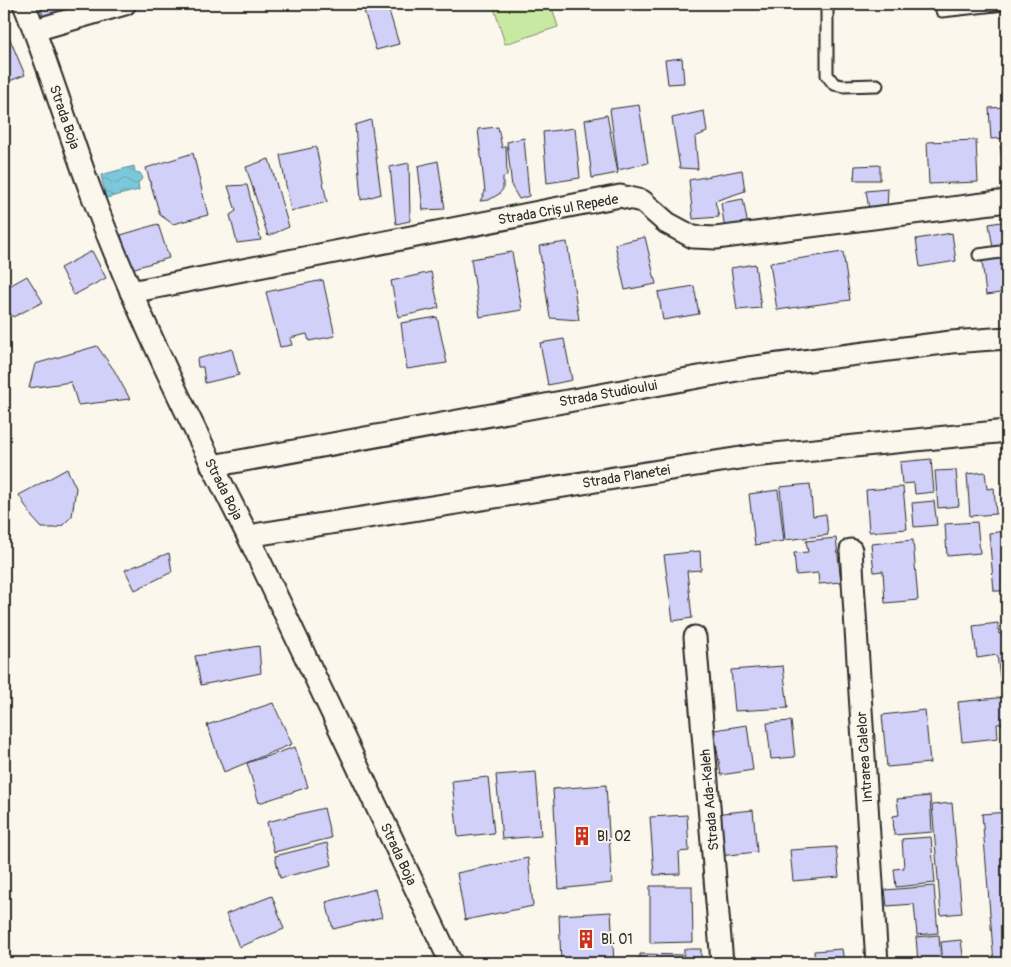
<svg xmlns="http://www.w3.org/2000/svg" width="1011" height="967" font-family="Pangolin,sans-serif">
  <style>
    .park { fill: #c8e9a1; stroke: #7a8a66 }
    .water { fill: url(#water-waves); stroke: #5c8995 }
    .building { fill: #d1d0f8; stroke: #2b2b2b }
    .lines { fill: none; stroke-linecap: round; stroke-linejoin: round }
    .lane-casing { stroke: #2b2b2b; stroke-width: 15 }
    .street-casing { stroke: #2b2b2b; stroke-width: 25 }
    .lane { stroke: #fbf7ec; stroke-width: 11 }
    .street { stroke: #fbf7ec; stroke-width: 21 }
    .labels { text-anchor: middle; stroke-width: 4; stroke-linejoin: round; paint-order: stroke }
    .street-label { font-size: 14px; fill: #2b2b2b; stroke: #fbf7ec }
    .poi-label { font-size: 14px; fill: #2b2b2b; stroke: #fbf7ec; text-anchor: start }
  </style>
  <defs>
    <pattern id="water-waves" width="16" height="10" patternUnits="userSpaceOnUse" patternTransform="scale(1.25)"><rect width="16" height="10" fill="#7cc8db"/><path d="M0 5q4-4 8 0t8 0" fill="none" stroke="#6bacbc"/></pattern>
  </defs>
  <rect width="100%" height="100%" fill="#fbf7ec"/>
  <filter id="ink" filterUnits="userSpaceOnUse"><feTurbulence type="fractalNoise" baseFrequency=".02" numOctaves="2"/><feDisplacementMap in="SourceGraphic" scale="10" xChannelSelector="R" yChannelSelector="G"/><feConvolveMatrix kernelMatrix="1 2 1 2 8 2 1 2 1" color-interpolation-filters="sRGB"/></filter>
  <g filter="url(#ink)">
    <path class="park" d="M493,4H551L558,27L505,44Z"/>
    <path class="water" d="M134,166L135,172L140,173L143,178L138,183L139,190L106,198L101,175Z"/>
    <g class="building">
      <path d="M40,4H97L43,17Z"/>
      <path d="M362,4H387L399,44L376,50Z"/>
      <path d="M4,25L25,75L4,83Z"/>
      <path d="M682,58L684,83L668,84L665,60Z"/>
      <path d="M639,105L648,163L618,170L610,109Z"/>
      <path d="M1007,107V138L991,139L989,108Z"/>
      <path d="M704,111L707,132L695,137L698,169L680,168L672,118Z"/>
      <path d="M607,115L618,173L592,178L585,120Z"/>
      <path d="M371,120L381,194L361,200L355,125Z"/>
      <path d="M498,127L502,148L506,146L507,176L503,177V189L499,194L489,200L480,201L485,192L478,129Z"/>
      <path d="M575,128L580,178L547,183L543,132Z"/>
      <path d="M524,138L529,196L519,199L512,187L507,142Z"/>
      <path d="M976,140L978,182L929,184L927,142Z"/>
      <path d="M1007,145V171H1004L1000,146Z"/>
      <path d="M316,147L327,202L291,211L280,155Z"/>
      <path d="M193,153L208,215L173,224L160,215L146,168Z"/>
      <path d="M269,159L289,227L268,236L246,167Z"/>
      <path d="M438,161L445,209L423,210L418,166Z"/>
      <path d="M409,163L410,221L396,224L390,167Z"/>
      <path d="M880,165V180H854L855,166Z"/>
      <path d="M742,170L745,191L715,201L719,217L693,219L689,180Z"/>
      <path d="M247,185L261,240L237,243L230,215L236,211L228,186Z"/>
      <path d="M888,189L887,208L869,209L866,191Z"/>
      <path d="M743,199L748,226L725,230L721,203Z"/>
      <path d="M1007,221V246L993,248L989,224Z"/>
      <path d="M158,224L169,258L131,269L121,235Z"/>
      <path d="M952,233L956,261L920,267L916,239Z"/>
      <path d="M645,237L656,284L625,290L615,244Z"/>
      <path d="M567,242L579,320L550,318L539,246Z"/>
      <path d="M92,251L106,278L74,295L60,268Z"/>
      <path d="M512,252L522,310L480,317L471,259Z"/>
      <path d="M843,252L850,300L777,310L770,263Z"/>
      <path d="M1002,257L1007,292L986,295L982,260Z"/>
      <path d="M755,264L761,308L737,310L731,268Z"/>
      <path d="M431,272L439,308L398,317L391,281Z"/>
      <path d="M27,276L43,302L13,317L4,305V289Z"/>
      <path d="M323,280L335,336L309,341L307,334L290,338L292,345L280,347L266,292Z"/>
      <path d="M694,286L699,314L663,320L658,292Z"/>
      <path d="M437,317L447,363L407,369L401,323Z"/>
      <path d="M564,339L572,380L548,385L540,343Z"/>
      <path d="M97,346L114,370L130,399L78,405L71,382L29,388L35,364Z"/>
      <path d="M232,349L239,375L205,383L203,367H198L197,359Z"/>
      <path d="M931,459L934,492L915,494L914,483L902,484L900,462Z"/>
      <path d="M67,469L76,488L72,516L63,525L55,528H42L32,517L19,495Z"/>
      <path d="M956,470L959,506L938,508L935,471Z"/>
      <path d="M985,472L987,489L994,488L996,514L970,516L967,474Z"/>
      <path d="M810,484L813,516L826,514L828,535L785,540L780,487Z"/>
      <path d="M903,487L907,529L869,532L866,490Z"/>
      <path d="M778,490L784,541L755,545L749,494Z"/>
      <path d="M934,501L937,525L914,527L912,503Z"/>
      <path d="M977,522L980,553L947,556L945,524Z"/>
      <path d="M1007,531V591H994L989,533Z"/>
      <path d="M836,538L841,582L819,584L818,573L796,575L794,553L808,552L806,541Z"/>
      <path d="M913,540L918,600L885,603L883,571L874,572L871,544Z"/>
      <path d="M700,551L701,570L687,571L692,618L673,621L664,555Z"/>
      <path d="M169,553L172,572L135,590L125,570Z"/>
      <path d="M998,623L999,634L1007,633V677L1000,678L997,655L977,658L973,626Z"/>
      <path d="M259,646L261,673L201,685L195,656Z"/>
      <path d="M783,666L788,708L735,711L731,670Z"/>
      <path d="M1006,697L1007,723L997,724L998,738L962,742L958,702Z"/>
      <path d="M273,703L292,744L224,772L207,725Z"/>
      <path d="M925,710L930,763L887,767L882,715Z"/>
      <path d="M791,721L795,757L771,759L767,723Z"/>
      <path d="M747,725L753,770L721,775L714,730Z"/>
      <path d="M295,747L308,787L259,803L247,763Z"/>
      <path d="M536,772L541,836L502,839L496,775Z"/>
      <path d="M488,777L494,833L458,837L452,781Z"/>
      <path d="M606,785L612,883L559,889L553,789Z"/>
      <path d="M930,796L932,832L894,835L893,816L899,815L897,799Z"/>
      <path d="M952,803L962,913L941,915L932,805Z"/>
      <path d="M324,808L331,838L274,852L267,822Z"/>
      <path d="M753,810L757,852L719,856L713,814Z"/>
      <path d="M1007,812V963H994L982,814Z"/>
      <path d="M687,815L689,851L679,852L680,874L654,875L650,817Z"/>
      <path d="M931,837L935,883L896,887L894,869L904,868L902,839Z"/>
      <path d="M327,843L332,865L280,878L275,856Z"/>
      <path d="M836,847L839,877L793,881L790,850Z"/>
      <path d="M528,858L533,906L465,920L457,873Z"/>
      <path d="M650,886H692L693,942L650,943Z"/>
      <path d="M934,886L938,933L917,935L914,904L887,906L885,890Z"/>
      <path d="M375,889L382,917L333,929L326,902Z"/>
      <path d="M272,896L284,929L239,947L226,914Z"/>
      <path d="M611,912L614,963H561L559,915Z"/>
      <path d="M939,935L941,963H918L916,937Z"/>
      <path d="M961,940L964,963H943L941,942Z"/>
      <path d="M684,949H701V963H640V954L684,955Z"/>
      <path d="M842,949L844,963H815L814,951Z"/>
    </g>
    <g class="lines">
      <g class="lane-casing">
        <g id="lane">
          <path d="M827,4V75L834,84L843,86L877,85"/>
          <path d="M942,11L1004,4"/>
          <path d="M979,255L1007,251"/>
        </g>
      </g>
      <g class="street-casing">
        <g id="street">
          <path d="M24,4C49,66 68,130 91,192C135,310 191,424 248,536L451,963"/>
          <path d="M35,30L125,4"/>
          <path d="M131,292L620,196L642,201L667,223L693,237L716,238L1007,201"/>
          <path d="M212,466L748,368L951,342L1007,338"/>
          <path d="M248,536L753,456L1007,431"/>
          <path d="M851,550L877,963"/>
          <path d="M695,637L722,963"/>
        </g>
      </g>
      <use href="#lane" class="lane"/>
      <use href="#street" class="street"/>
    </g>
  </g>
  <defs>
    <g id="building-bare" transform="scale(1.5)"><path d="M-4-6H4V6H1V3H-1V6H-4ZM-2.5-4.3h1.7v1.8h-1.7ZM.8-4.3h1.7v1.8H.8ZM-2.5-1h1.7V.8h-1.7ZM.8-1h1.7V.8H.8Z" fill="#c8321e" stroke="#fbf7ec" stroke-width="2.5" paint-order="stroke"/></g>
  </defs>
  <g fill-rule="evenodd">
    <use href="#building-bare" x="582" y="836"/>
    <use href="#building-bare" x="586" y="939"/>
  </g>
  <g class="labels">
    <g class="street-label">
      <text transform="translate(65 117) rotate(71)" y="5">Strada Boja</text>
      <text transform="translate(558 209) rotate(-10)" y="5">Strada Crișul Repede</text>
      <text transform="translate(608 393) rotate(-10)" y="5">Strada Studioului</text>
      <text transform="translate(626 476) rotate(-9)" y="5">Strada Planetei</text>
      <text transform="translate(224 489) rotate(63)" y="5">Strada Boja</text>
      <text transform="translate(864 757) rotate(-94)" y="5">Intrarea Calelor</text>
      <text transform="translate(709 800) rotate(-95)" y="5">Strada Ada-Kaleh</text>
      <text transform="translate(399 854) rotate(65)" y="5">Strada Boja</text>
    </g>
    <g class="poi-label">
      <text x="597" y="841">Bl. O2</text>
      <text x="601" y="944">Bl. O1</text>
    </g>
  </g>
  <rect width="1011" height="967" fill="none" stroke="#fbf7ec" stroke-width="20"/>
  <rect x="10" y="10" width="991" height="947" fill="none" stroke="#2b2b2b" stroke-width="2" filter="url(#ink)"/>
</svg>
